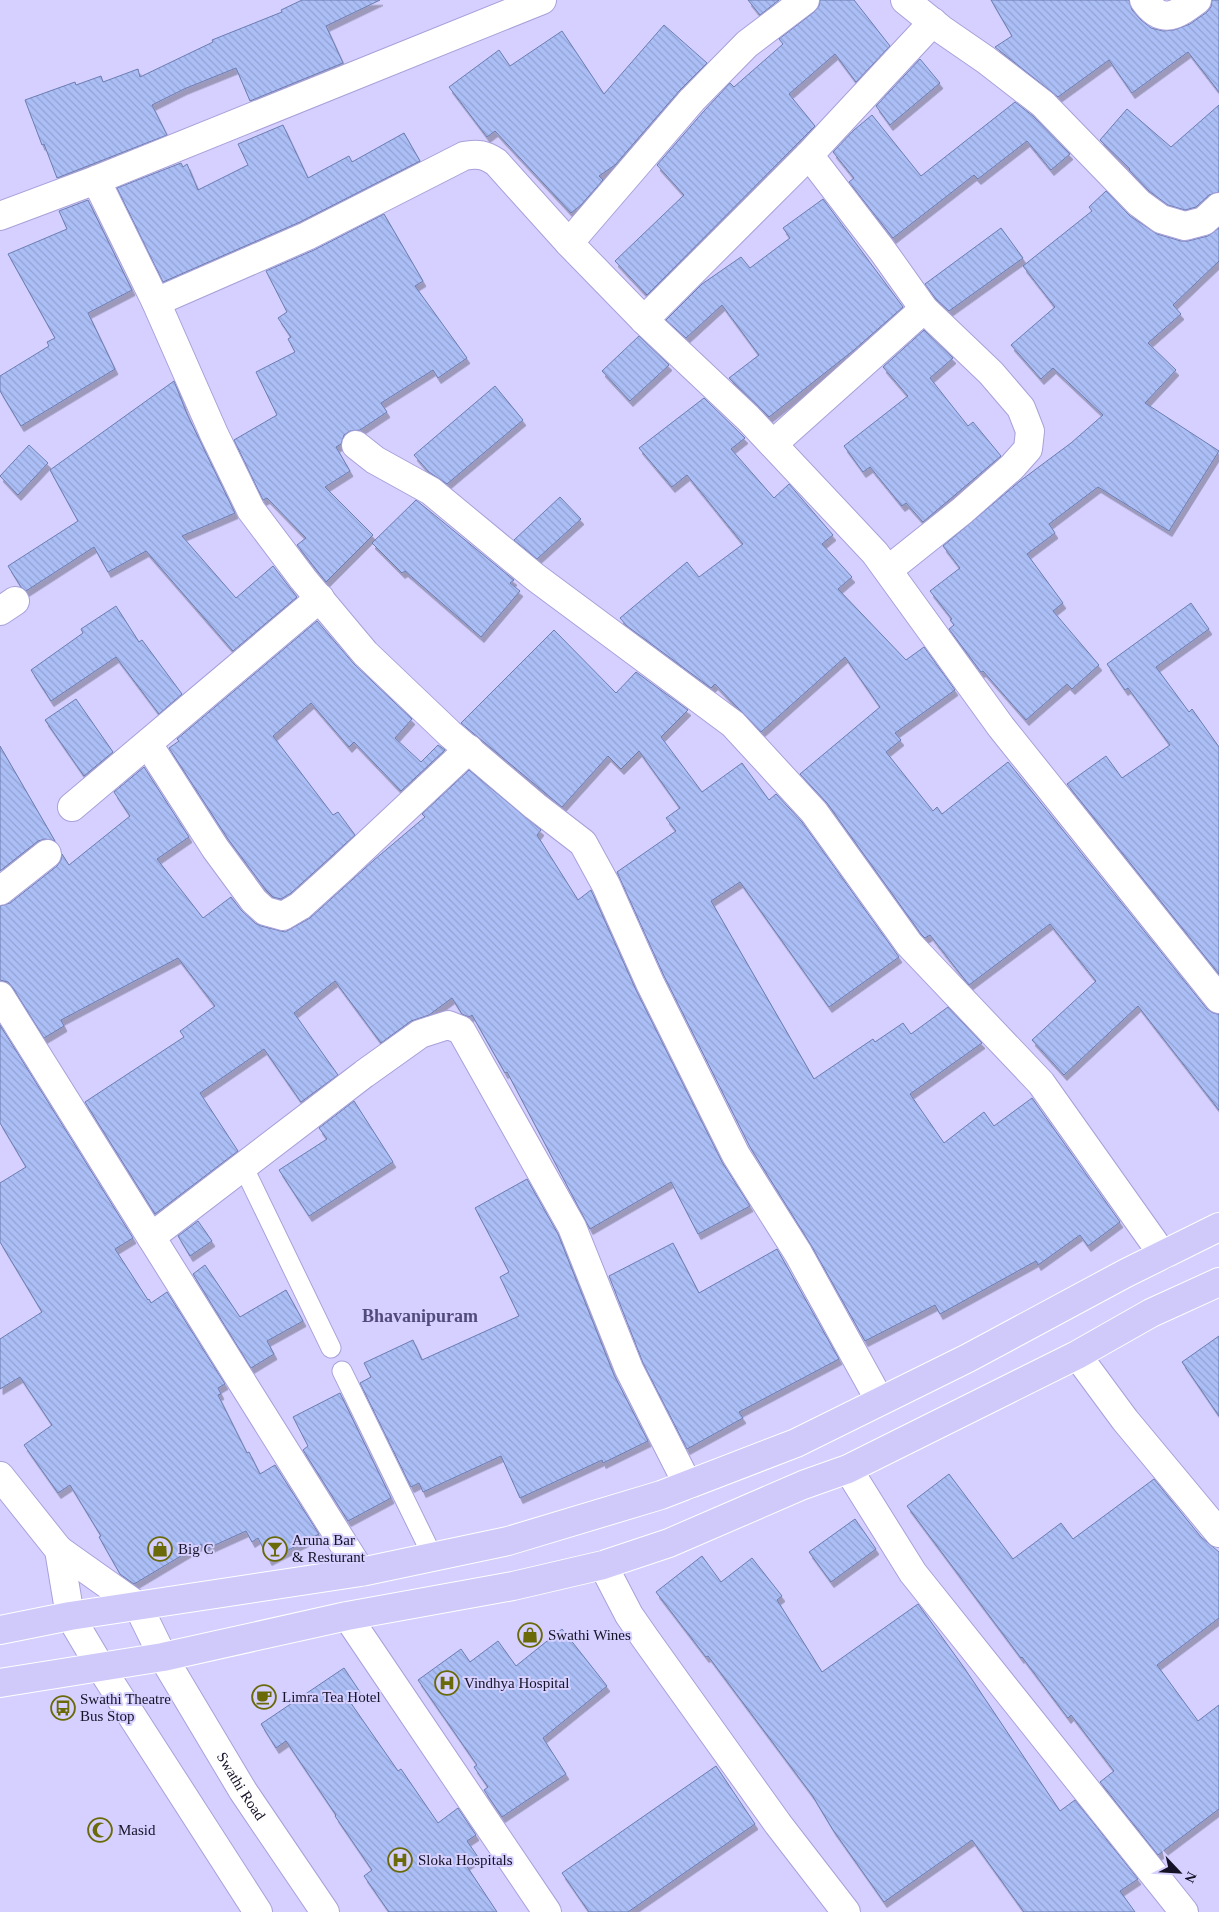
<svg xmlns="http://www.w3.org/2000/svg" width="1219" height="1912" font-family="'Times New Roman',serif">
  <style>
    .building { fill: url(#building-back-hatch); stroke: #6c7db0; filter: url(#shadow) }
    .lines { fill: none; stroke-linecap: round; stroke-linejoin: round }
    .service-casing { stroke: #a8a1da; stroke-width: 21 }
    .minor-casing { stroke: #a8a1da; stroke-width: 30 }
    .tertiary-casing { stroke: #a8a1da; stroke-width: 30 }
    .secondary-casing { stroke: #a8a1da; stroke-width: 30 }
    .trunk-casing { stroke: #fff; stroke-width: 30 }
    .service { stroke: #fff; stroke-width: 19 }
    .minor { stroke: #fff; stroke-width: 28 }
    .tertiary { stroke: #fff; stroke-width: 28 }
    .secondary { stroke: #fff; stroke-width: 28 }
    .trunk { stroke: #d0cafb; stroke-width: 28 }
    .labels { text-anchor: middle; stroke-width: 4; stroke-linejoin: round; paint-order: stroke }
    .poi-label { font-size: 15px; fill: #151227; stroke: #d5d0ff; text-anchor: start }
    .street-label { font-size: 15px; fill: #151227; stroke: #d5d0ff }
    .quarter-label { font-size: 18px; font-weight: bold; fill: #524a7c; stroke: #d5d0ff }
  </style>
  <defs>
    <pattern id="building-back-hatch" width="6" height="6" patternUnits="userSpaceOnUse" patternTransform="scale(1.25)"><rect width="6" height="6" fill="#abbef6"/><path d="M-1 5l2 2M0 0l6 6M5-1l2 2" fill="none" stroke="#92a2d3"/></pattern>
    <filter id="shadow"><feDropShadow dx="3" dy="5.5" stdDeviation="0" flood-color="#0004"/></filter>
  </defs>
  <rect width="100%" height="100%" fill="#d5d0ff"/>
  <g class="building">
    <path d="M302,0H380L326,26L343,63L250,101L236,68L184,89L152,105L167,135L57,178L44,144L42,145L25,100L75,82L76,85L101,76L103,82L138,69L140,77L213,42L212,40L282,12L281,10Z"/>
    <path d="M748,0H779L760,15Z"/>
    <path d="M820,0H854L890,46L856,82L835,54L789,94L815,126L647,295L615,261L684,195L657,165L704,111L730,83L734,87L783,44L779,39L814,12L819,6Z"/>
    <path d="M991,0H1129L1132,10L1141,20L1151,28L1163,31L1174,30L1190,24L1207,12L1211,7L1212,0H1219V92L1188,52L1132,93L1109,60L1058,97L995,47L1012,36Z"/>
    <path d="M664,25L707,63L680,90L615,165L599,176L603,180L581,205L571,213L495,131L487,137L449,87L499,50L510,66L562,31L604,94Z"/>
    <path d="M920,59L940,83L890,125L876,106Z"/>
    <path d="M1015,102L1033,116L1070,154L1051,170L1027,141L978,179L974,175L893,238L849,182L854,178L833,152L854,130L872,115L921,176Z"/>
    <path d="M1219,105V192L1209,195L1196,207L1185,210L1168,205L1149,191L1129,170L1130,169L1100,140L1127,109L1171,147Z"/>
    <path d="M283,125L308,178L349,156L352,162L404,133L420,161L300,222L163,282L117,188L181,163L183,167L187,164L198,190L248,165L238,144Z"/>
    <path d="M1106,191L1130,216L1157,234L1181,241H1188L1208,236L1219,228V261L1173,305L1181,314L1148,343L1176,370L1145,403L1219,451L1169,531L1098,487L1049,524L1055,533L1027,554L1063,603L1053,611L1099,665L1072,689L1067,684L1026,720L983,671L981,672L949,629L954,625L950,620L952,619L930,591L960,568L943,546L1020,481L1071,443L1103,415L1053,368L1041,379L1011,345L1055,307L1023,266L1092,211L1089,207Z"/>
    <path d="M823,199L903,307L854,350L769,417L729,378L759,355L722,305L686,338L666,320L702,284L741,257L750,268L790,238L783,228Z"/>
    <path d="M88,200L132,290L88,313L115,369L21,426L0,391V376L49,346L47,342L55,338L8,254L67,229L59,211Z"/>
    <path d="M384,214L423,281L415,286L467,358L438,378L433,370L381,403L387,412L360,430L350,431L344,435L341,444L336,447L350,471L325,487L373,535L326,582L297,545L306,538L267,498L263,500L234,440L277,415L256,372L295,352L288,339L291,337L278,318L287,312L266,271L314,250Z"/>
    <path d="M1001,228L1023,258L949,311L936,299L925,284Z"/>
    <path d="M924,330L953,358L930,378L968,426L973,422L1001,456L923,522L906,503L902,506L870,467L863,472L844,446L908,396L883,367Z"/>
    <path d="M639,336L669,365L630,401L602,371Z"/>
    <path d="M174,381L187,414L235,513L182,536L236,598L273,566L297,597L233,651L146,551L108,572L94,547L26,591L21,587L8,566L78,521L50,470Z"/>
    <path d="M495,386L523,420L447,484L429,472L414,455Z"/>
    <path d="M704,398L745,438L731,449L774,498L789,484L833,535L822,544L852,577L838,589L906,660L924,647L955,690L895,733L901,740L886,752L933,811L937,807L942,814L1008,762L1207,1009L1213,1013L1219,1014V1110L1138,1006L1064,1075L1032,1040L1096,981L1050,924L969,985L930,935L925,938L921,934L827,803L800,774L880,707L845,657L761,732L715,684L711,688L627,626L620,618L687,562L699,577L743,544L687,475L672,487L639,448Z"/>
    <path d="M29,445L48,463L18,495L0,476Z"/>
    <path d="M560,497L581,519L537,559L514,540Z"/>
    <path d="M416,500L514,580L510,583L520,591L481,637L405,571L402,573L372,543Z"/>
    <path d="M1191,603L1209,629L1156,667L1189,712L1192,709L1219,747V974L1067,784L1106,756L1122,778L1170,745L1128,688L1125,690L1107,664Z"/>
    <path d="M116,606L139,642L142,640L182,694L159,714L116,657L51,701L31,670L83,633L81,629Z"/>
    <path d="M317,621L354,664L412,719L395,738L421,762L438,745L445,750L401,791L354,742L349,747L311,703L273,736L333,815L338,812L355,835L291,893L281,899L273,897L266,890L228,839L169,748L179,741L177,739Z"/>
    <path d="M554,630L616,693L636,672L688,710L661,737L702,792L742,763L769,800L776,794L802,822L899,957L829,1007L740,882L711,901L814,1079L873,1039L875,1042L903,1023L911,1034L948,1007L982,1043L910,1094L944,1143L984,1112L994,1126L1032,1098L1120,1222L1088,1246L1080,1235L1038,1265L1036,1261L940,1314L935,1305L865,1341L811,1245L750,1147L664,976L617,872L676,831L666,818L680,808L639,751L621,769L608,756L562,807L461,723Z"/>
    <path d="M76,699L113,752L84,776L45,720Z"/>
    <path d="M0,746L55,841L45,839L38,841L0,871Z"/>
    <path d="M144,767L189,837L157,859L203,918L231,897L241,910L255,923L261,926L285,932L310,918L374,860L425,817L422,814L469,770L541,830L537,835L578,900L591,890L636,990L722,1162L750,1206L698,1234L671,1182L590,1229L507,1072L505,1073L472,1015L469,1017L462,1014L452,998L429,1015L411,1021L381,1043L335,981L294,1013L338,1075L301,1102L264,1049L200,1093L238,1151L155,1214L85,1102L184,1037L180,1031L215,1006L178,958L61,1020L64,1026L44,1038L13,988L8,982L0,980V906L10,903L57,866L61,860L62,854L69,865L130,816L114,792Z"/>
    <path d="M0,1025L133,1238L115,1249L148,1300L149,1299L151,1303L167,1292L225,1384L218,1388L221,1394L218,1395L247,1453L249,1452L260,1474L275,1465L319,1534L269,1560L258,1538L252,1542L246,1531L204,1550L201,1544L134,1584L120,1574L99,1537L101,1536L70,1485L58,1493L24,1445L52,1425L20,1377L0,1389V1339L42,1312L0,1242V1183L26,1167L0,1123Z"/>
    <path d="M354,1101L393,1162L309,1216L279,1170L327,1139L319,1128Z"/>
    <path d="M527,1179L558,1234L614,1375L648,1441L603,1463L602,1460L520,1498L501,1456L423,1492L419,1483L411,1487L360,1383L371,1377L364,1363L413,1340L422,1360L519,1316L500,1277L509,1272L475,1208Z"/>
    <path d="M198,1221L212,1241L190,1256L178,1236Z"/>
    <path d="M673,1243L699,1293L777,1249L839,1359L739,1412L743,1418L687,1449L643,1363L609,1276Z"/>
    <path d="M205,1265L240,1317L286,1290L303,1321L267,1341L274,1354L251,1368L193,1274Z"/>
    <path d="M1219,1336V1416L1182,1362Z"/>
    <path d="M340,1393L391,1498L348,1521L303,1450L308,1446L293,1417Z"/>
    <path d="M949,1474L1013,1559L1061,1523L1073,1539L1154,1479L1201,1537L1219,1552V1618L1157,1665L1198,1721L1219,1705V1809L1158,1855L1100,1782L1114,1771L1071,1715L1068,1718L1022,1657L1021,1658L907,1506Z"/>
    <path d="M855,1519L876,1549L831,1582L809,1552Z"/>
    <path d="M702,1556L721,1582L752,1558L782,1596L777,1600L822,1672L918,1604L965,1669L1060,1811L1075,1800L1138,1879L1120,1891L1135,1912H1024L972,1840L884,1902L833,1830L812,1795L708,1656L706,1657L656,1592Z"/>
    <path d="M562,1629L607,1686L543,1738L566,1774L502,1817L484,1790L488,1787L474,1767L477,1765L418,1680L461,1649L470,1662L498,1641L516,1666Z"/>
    <path d="M344,1668L360,1692L348,1699L398,1771L401,1769L438,1823L458,1808L476,1835L467,1841L478,1857L466,1865L497,1912H389L364,1876L372,1870L335,1816L336,1815L286,1741L276,1748L261,1724Z"/>
    <path d="M716,1766L755,1824L628,1912H589L562,1873Z"/>
  </g>
  <g class="lines">
    <g class="service-casing">
      <g id="service">
        <path d="M243,1166L331,1348"/>
        <path d="M342,1371L433,1557"/>
      </g>
    </g>
    <g class="minor-casing">
      <g id="minor">
        <path d="M905,0L941,29L986,60L1043,104L1139,203L1161,219L1185,226L1204,221L1219,207"/>
        <path d="M1144,0C1162,26 1177,15 1197,0"/>
        <path d="M809,155L882,250L924,309L991,373L1021,408L1030,431L1028,449L1012,467L962,511L888,570"/>
        <path d="M96,180L156,302L214,434L251,510L303,579L365,653L450,734L535,806L583,843L606,885L650,983L736,1155L798,1253L880,1401"/>
        <path d="M0,216L96,180L542,0"/>
        <path d="M569,243L692,100L747,44L805,0"/>
        <path d="M156,302L307,236L464,156C478,153 485,155 496,162L569,243L644,320L748,418L875,553L1001,727L1219,999"/>
        <path d="M644,320L809,155L933,22"/>
        <path d="M773,444L924,309"/>
        <path d="M356,445L375,460L431,491L535,577L733,724L814,812L909,944L1041,1083L1163,1255"/>
        <path d="M0,611L15,601"/>
        <path d="M148,744L215,848L254,901L265,911L283,916L300,906L341,869L469,749"/>
        <path d="M72,807L320,598"/>
        <path d="M0,891L47,854"/>
        <path d="M0,996L361,1572"/>
        <path d="M151,1237L364,1074L420,1034L448,1025L461,1030L572,1227L629,1369L688,1485"/>
        <path d="M1077,1355L1125,1420L1219,1533"/>
        <path d="M848,1469L913,1573L1184,1912"/>
        <path d="M0,1476L59,1550L70,1616"/>
        <path d="M59,1550L138,1606"/>
        <path d="M603,1565L629,1615L645,1638L778,1824L846,1912"/>
        <path d="M347,1616L547,1912"/>
      </g>
    </g>
    <g class="tertiary-casing">
      <g id="tertiary">
        <path id="s1" d="M163,1657L243,1791L325,1912"/>
        <path d="M101,1668L258,1912"/>
      </g>
    </g>
    <g class="secondary-casing">
      <g id="secondary">
        <path d="M138,1606L163,1657"/>
        <path d="M70,1616L101,1668"/>
      </g>
    </g>
    <g class="trunk-casing">
      <g id="trunk">
        <path d="M0,1630L70,1616L361,1572L508,1541L661,1495L796,1443L968,1358L1126,1273L1219,1227"/>
        <path d="M0,1683L163,1657L347,1616L513,1586L603,1565L669,1543L803,1485L848,1469L1077,1355L1151,1313L1219,1282"/>
      </g>
    </g>
    <use href="#service" class="service"/>
    <use href="#minor" class="minor"/>
    <use href="#tertiary" class="tertiary"/>
    <use href="#secondary" class="secondary"/>
    <use href="#trunk" class="trunk"/>
  </g>
  <defs>
    <g id="shop-ring" transform="scale(1.25)"><circle r="9.5" fill="#d5d0ff" stroke="#6a6a09" stroke-width="1.5"/><path d="M-5-2.5h2.3a2.7 3.5 0 0 1 5.4 0H5L5.5 6h-11ZM-1.5-2.5h3a1.5 2.3 0 0 0-3 0Z" fill="#6a6a09"/></g>
    <g id="bar-ring" transform="scale(1.25)"><circle r="9.5" fill="#d5d0ff" stroke="#6a6a09" stroke-width="1.5"/><path d="M-6-5H6L.8 .8V4.5H3.5V6h-7V4.5H-.8V.8Z" fill="#6a6a09"/></g>
    <g id="hospital-ring" transform="scale(1.25)"><circle r="9.5" fill="#d5d0ff" stroke="#6a6a09" stroke-width="1.5"/><path d="M-5-5h3v3.5h4V-5h3V5h-3V1.5h-4V5h-3Z" fill="#6a6a09"/></g>
    <g id="cafe-ring" transform="scale(1.25)"><circle r="9.5" fill="#d5d0ff" stroke="#6a6a09" stroke-width="1.5"/><path d="M-5.5-4.5H6V0H3Q3 3.5 0 3.5H-2.5Q-5.5 3.5-5.5 0ZM3-3.2v2h1.7v-2ZM-6 4.5H4V6H-6Z" fill="#6a6a09"/></g>
    <g id="bus-ring" transform="scale(1.25)"><circle r="9.5" fill="#d5d0ff" stroke="#6a6a09" stroke-width="1.5"/><path d="M-5-6H5V4H4V6H2V4H-2V6H-4V4H-5ZM-3.5-4V0h7V-4ZM-3.5 1.2v1.5H-2V1.2ZM2 1.2v1.5H3.5V1.2Z" fill="#6a6a09"/></g>
    <g id="mosque-ring" transform="scale(1.25)"><circle r="9.5" fill="#d5d0ff" stroke="#6a6a09" stroke-width="1.5"/><path d="M3.5-4.9A6 6 0 1 0 3.5 4.9A5 5 0 1 1 3.5-4.9Z" fill="#6a6a09"/></g>
  </defs>
  <g fill-rule="evenodd">
    <use href="#shop-ring" x="160" y="1549"/>
    <use href="#bar-ring" x="275" y="1549"/>
    <use href="#shop-ring" x="530" y="1635"/>
    <use href="#hospital-ring" x="447" y="1683"/>
    <use href="#cafe-ring" x="264" y="1697"/>
    <use href="#bus-ring" x="63" y="1708"/>
    <use href="#mosque-ring" x="100" y="1830"/>
    <use href="#hospital-ring" x="400" y="1860"/>
  </g>
  <g class="labels">
    <g class="poi-label">
      <text x="292" y="1545">Aruna Bar<tspan x="292" dy="17">&amp; Resturant</tspan></text>
      <text x="178" y="1554">Big C</text>
      <text x="548" y="1640">Swathi Wines</text>
      <text x="464" y="1688">Vindhya Hospital</text>
      <text x="282" y="1702">Limra Tea Hotel</text>
      <text x="80" y="1704">Swathi Theatre<tspan x="80" dy="17">Bus Stop</tspan></text>
      <text x="118" y="1835">Masid</text>
      <text x="418" y="1865">Sloka Hospitals</text>
    </g>
    <g class="street-label">
      <text dy="5" stroke="none"><textPath href="#s1" startOffset="151">Swathi Road</textPath></text>
    </g>
    <g class="quarter-label">
      <text x="420" y="1322">Bhavanipuram</text>
    </g>
  </g>
  <g transform="translate(1179 1872) rotate(115)" stroke="#d5d0ff" stroke-width="4" paint-order="stroke">
  <path d="M0-4L9 19L0 12L-9 19Z" fill="#151227"/>
  <text y="-8" font-size="14" font-weight="bold" text-anchor="middle" fill="#151227">N</text>
  </g>
</svg>
